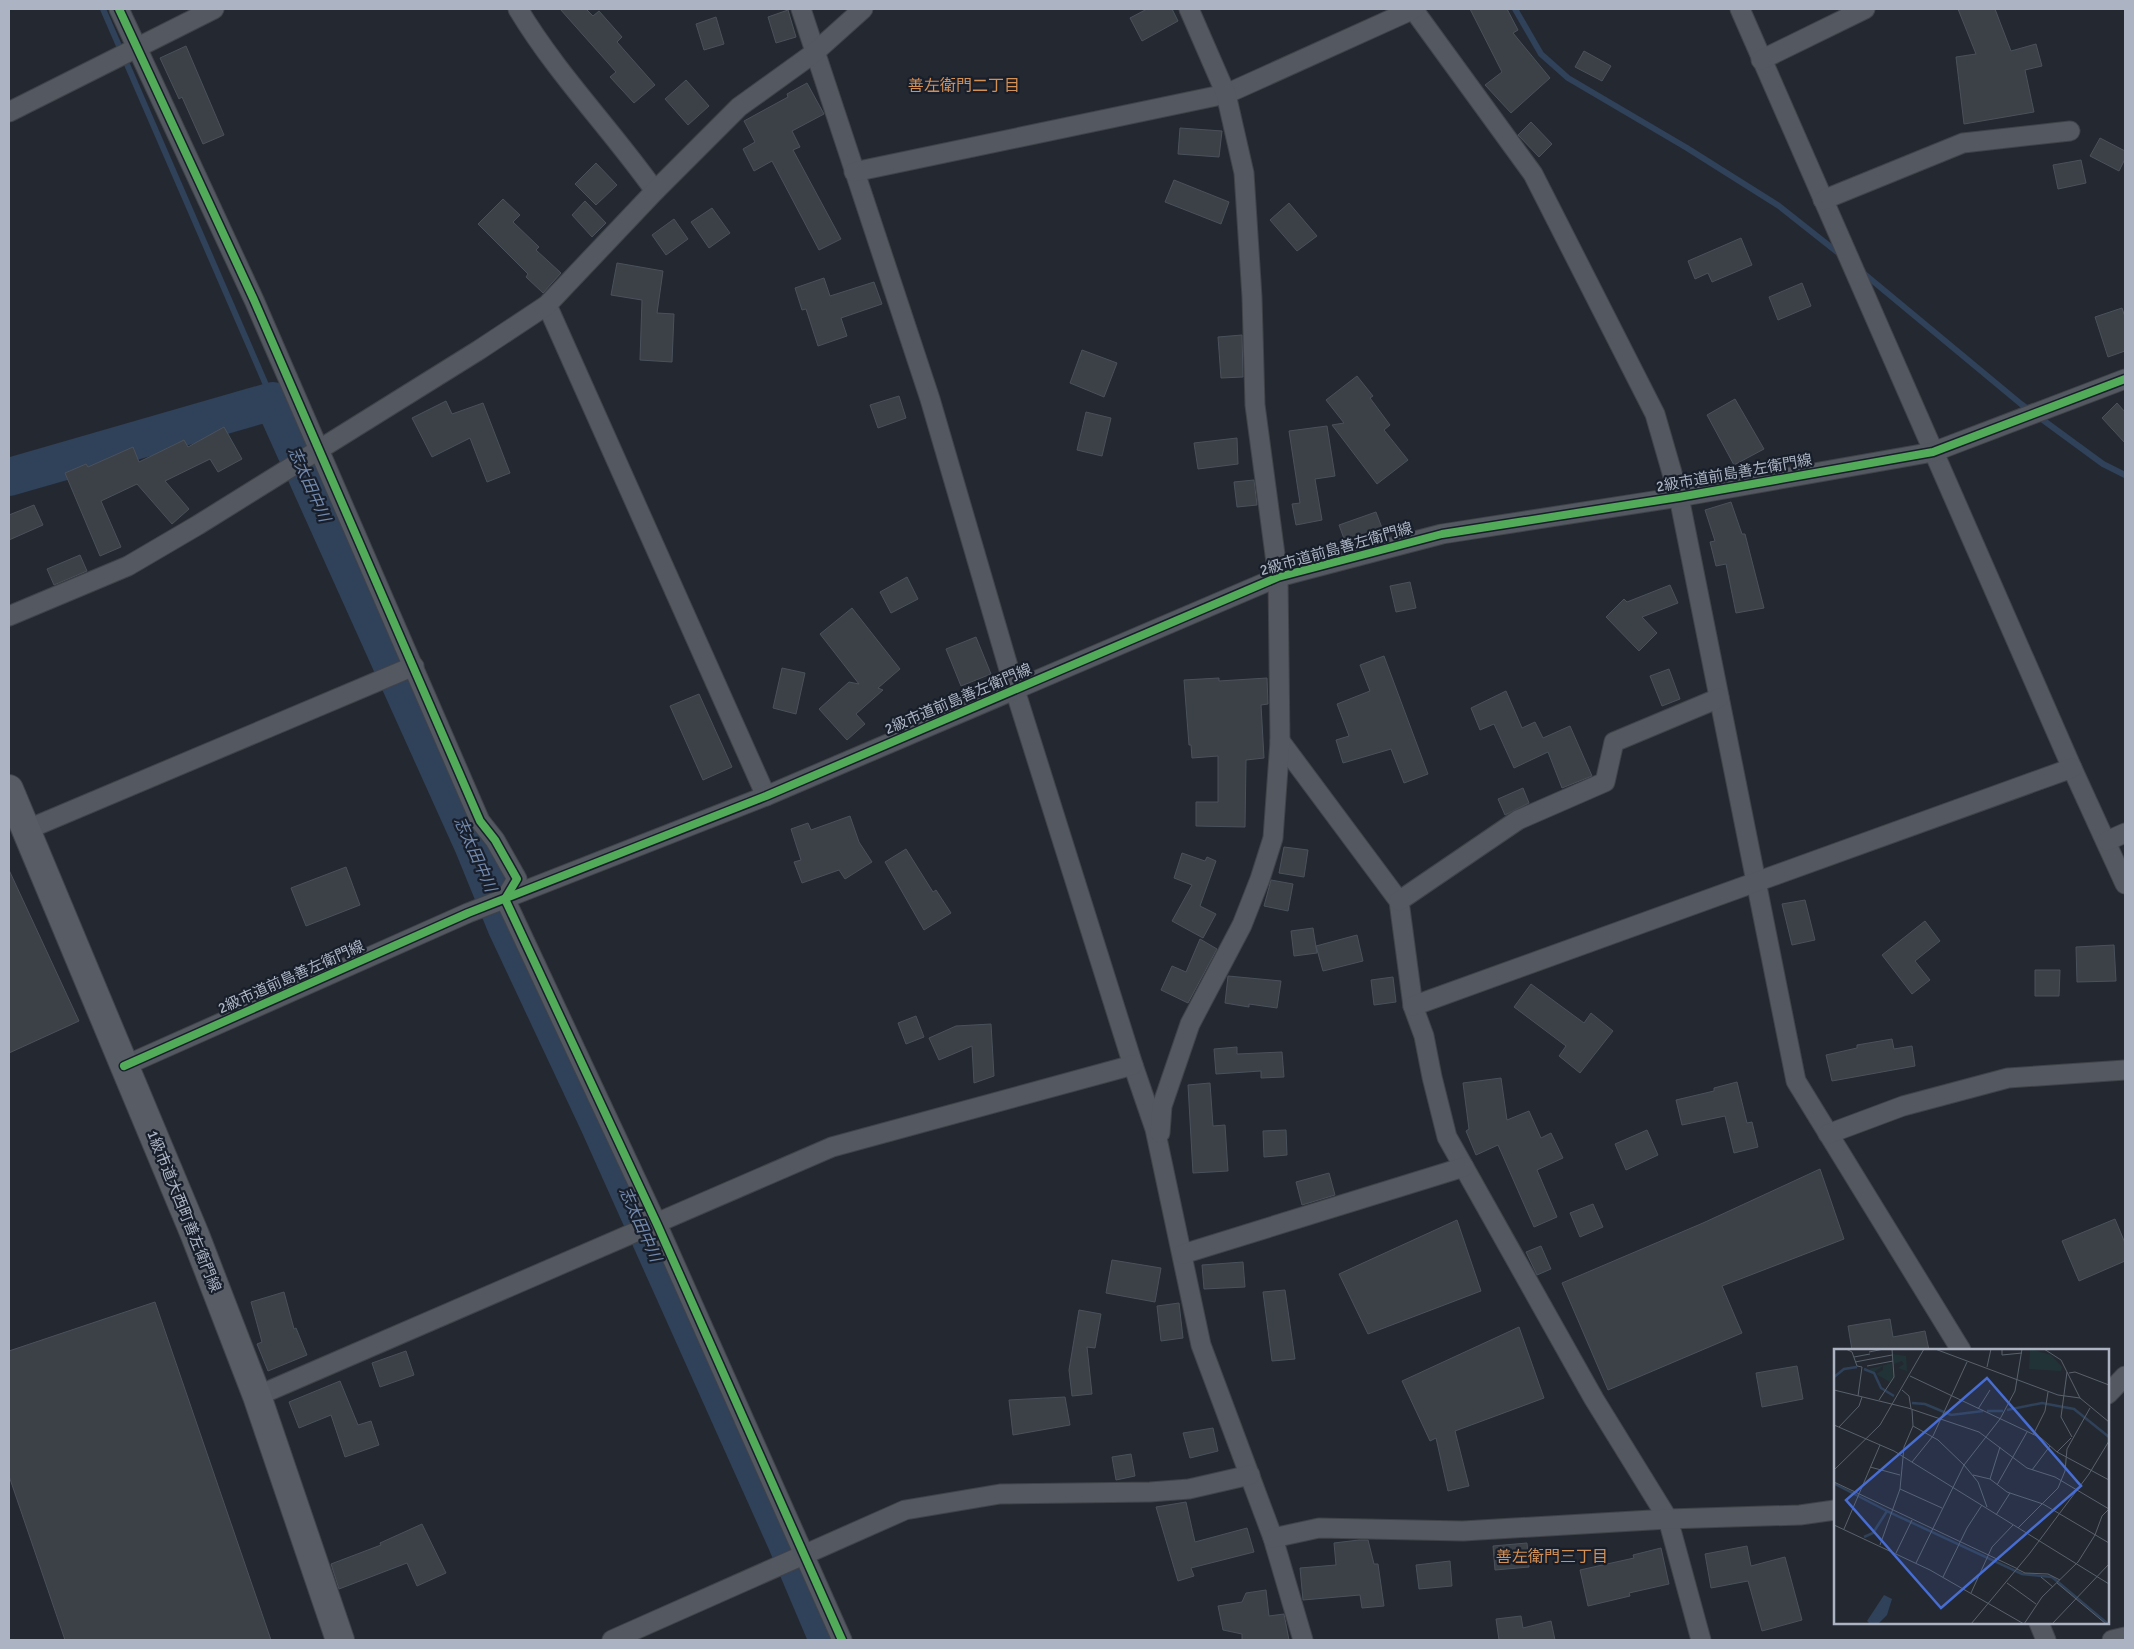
<svg xmlns="http://www.w3.org/2000/svg" width="2134" height="1649" font-family="Signika,'Noto Sans JP',sans-serif">
  <style>
    .lines { fill: none; stroke-linecap: round; stroke-linejoin: round }
    .stream { stroke: #30415a; stroke-width: 6 }
    .river { stroke: #30415a; stroke-width: 38 }
    .building { fill: #3c4148; stroke: #4b515a }
    .street-casing { stroke: #40434a; stroke-width: 21 }
    .secondary-casing { stroke: #40434a; stroke-width: 30 }
    .street { stroke: #545860; stroke-width: 19 }
    .secondary { stroke: #575c65; stroke-width: 28 }
    .cycleway-casing { stroke: #181f2b; stroke-width: 11 }
    .cycleway { stroke: #51ab58; stroke-width: 8 }
    .labels { text-anchor: middle; stroke-width: 4.5; stroke-linejoin: round; paint-order: stroke }
    .street-label { font-size: 15px; fill: #acb4c4; stroke: #181f2b }
    .neighbourhood-label { font-size: 16px; fill: #d59055; stroke: #181f2b }
    .water-label { font-size: 16px; font-style: italic; fill: #738aae; stroke: #181f2b }
    .inset-river { fill: none; stroke: #30415a; stroke-width: 2.5 }
    .inset-road { fill: none; stroke: #5a616c; stroke-width: 1 }
    .view { fill: #486dd2; fill-opacity: 0.15; stroke: #486dd2; stroke-width: 2.5 }
    .inset-edge { fill: none; stroke: #acb4c4; stroke-width: 2.5 }
  </style>
  <rect width="100%" height="100%" fill="#242931"/>
  <g class="lines">
    <g class="stream">
      <path d="M103,9L273,401"/>
      <path d="M1515,9L1541,54L1568,78L1687,148L1779,206L1841,255"/>
      <path d="M1862,272L2021,404L2103,464L2125,475"/>
    </g>
    <path class="river" d="M9,477L273,401L474,847L507,928L599,1124L786,1541L828,1640"/>
  </g>
  <g class="building">
    <path d="M560,9H586L593,16L599,11L622,37L617,42L655,85L634,103L610,77L616,72Z"/>
    <path d="M1147,9H1172L1178,21L1142,41L1130,18Z"/>
    <path d="M1470,9H1507L1518,30L1513,33L1550,78L1511,113L1485,85L1502,72Z"/>
    <path d="M1958,9H1995L2011,51L2036,44L2042,66L2025,70L2034,112L1964,124L1956,57L1976,54Z"/>
    <path d="M788,10L796,37L776,43L768,17Z"/>
    <path d="M716,17L724,44L704,50L696,24Z"/>
    <path d="M186,46L224,135L203,144L182,97L179,99L160,58Z"/>
    <path d="M1584,51L1611,66L1602,81L1575,67Z"/>
    <path d="M686,80L709,106L688,125L665,99Z"/>
    <path d="M807,83L824,114L792,131L800,147L793,150L841,239L819,250L772,161L754,171L743,149L755,142L744,121L788,97L787,94Z"/>
    <path d="M1531,122L1552,144L1539,157L1518,135Z"/>
    <path d="M1180,128L1222,131L1219,157L1178,154Z"/>
    <path d="M2100,138L2125,151V159L2119,171L2090,156Z"/>
    <path d="M2081,160L2086,183L2058,189L2053,165Z"/>
    <path d="M596,163L617,185L596,205L575,184Z"/>
    <path d="M1174,180L1229,202L1221,224L1165,202Z"/>
    <path d="M503,199L520,215L513,222L539,247L536,250L561,273L543,293L526,277L528,274L478,224Z"/>
    <path d="M585,201L606,223L592,237L572,215Z"/>
    <path d="M1289,203L1317,236L1297,251L1270,220Z"/>
    <path d="M712,208L730,233L709,248L691,222Z"/>
    <path d="M674,219L688,239L666,255L652,235Z"/>
    <path d="M1741,238L1752,265L1712,282L1708,273L1695,279L1688,261Z"/>
    <path d="M617,263L663,271L657,313L674,314L672,362L640,360L642,300L611,295Z"/>
    <path d="M824,278L830,296L874,282L882,304L841,318L847,336L818,346L806,309L802,310L795,288Z"/>
    <path d="M1802,283L1811,306L1778,320L1769,297Z"/>
    <path d="M2122,308L2125,317V351L2108,357L2095,317Z"/>
    <path d="M1242,335L1243,377L1221,378L1218,337Z"/>
    <path d="M1082,350L1117,363L1104,397L1070,383Z"/>
    <path d="M1357,376L1373,396L1370,398L1390,425L1384,430L1408,460L1377,484L1332,425L1344,423L1326,400Z"/>
    <path d="M899,396L906,418L878,428L870,405Z"/>
    <path d="M1735,399L1764,449L1734,465L1707,415Z"/>
    <path d="M446,401L452,414L483,403L510,473L487,482L470,438L432,457L412,418Z"/>
    <path d="M2117,403L2125,412V443L2102,418Z"/>
    <path d="M1086,412L1111,418L1102,456L1077,450Z"/>
    <path d="M1327,426L1335,476L1315,479L1322,520L1296,525L1292,504L1300,503L1289,431Z"/>
    <path d="M224,427L242,459L218,472L210,459L165,481L189,509L172,524L137,484L101,501L121,547L100,556L65,473L86,464L88,467L133,447L139,462L184,440L188,447Z"/>
    <path d="M1237,438L1238,464L1198,469L1194,443Z"/>
    <path d="M1254,480L1257,505L1237,507L1234,482Z"/>
    <path d="M1731,502L1742,534H1745L1764,608L1736,613L1726,564L1716,566L1710,542L1715,541L1705,510Z"/>
    <path d="M34,505L43,525L9,540V515Z"/>
    <path d="M1376,512L1385,536L1347,547L1339,525Z"/>
    <path d="M80,555L87,571L54,585L47,569Z"/>
    <path d="M907,577L918,599L891,613L880,592Z"/>
    <path d="M1410,582L1416,608L1396,612L1390,586Z"/>
    <path d="M1670,585L1678,603L1642,617L1657,633L1639,651L1606,617L1624,599L1627,602Z"/>
    <path d="M852,608L900,669L878,688L883,690L856,714L865,724L847,740L819,709L849,682L859,684L820,634Z"/>
    <path d="M976,637L991,674L961,686L946,649Z"/>
    <path d="M1384,656L1428,774L1404,783L1391,749L1343,763L1336,740L1349,736L1337,704L1370,691L1360,665Z"/>
    <path d="M782,668L805,673L796,714L773,708Z"/>
    <path d="M1669,669L1680,699L1662,706L1650,676Z"/>
    <path d="M1219,678V681L1267,678L1268,704L1261,705L1264,758L1246,760L1245,827L1196,826V802H1218V756L1192,758L1191,745H1189L1184,680Z"/>
    <path d="M1506,691L1522,728L1535,722L1543,738L1570,726L1592,776L1562,788L1548,752L1514,768L1494,724L1480,730L1471,708Z"/>
    <path d="M699,694L732,767L703,780L670,706Z"/>
    <path d="M1523,788L1529,803L1505,815L1498,799Z"/>
    <path d="M850,816L859,842L872,862L845,879L839,870L802,883L794,862L801,860L791,829L808,823L811,830Z"/>
    <path d="M1284,847L1308,850L1304,877L1279,873Z"/>
    <path d="M906,849L933,892L936,890L951,913L924,930L885,862Z"/>
    <path d="M1182,853L1205,861L1207,857L1216,861L1200,906L1216,914L1203,938L1172,921L1192,885L1174,878Z"/>
    <path d="M346,867L360,905L306,926L291,888Z"/>
    <path d="M9,870L79,1021L9,1053Z"/>
    <path d="M1271,880L1293,884L1288,911L1264,906Z"/>
    <path d="M1805,900L1815,940L1792,945L1782,904Z"/>
    <path d="M1925,921L1940,941L1915,961L1930,980L1912,994L1882,955Z"/>
    <path d="M1313,928L1317,953L1294,956L1291,931Z"/>
    <path d="M1357,935L1363,961L1323,971L1316,946Z"/>
    <path d="M1200,939L1217,949L1188,1003L1161,990L1172,966L1186,972Z"/>
    <path d="M2114,945L2116,981L2077,982L2076,947Z"/>
    <path d="M2035,970H2060L2059,996H2035Z"/>
    <path d="M1228,976L1281,981L1277,1008L1249,1004V1007L1225,1003Z"/>
    <path d="M1393,977L1396,1002L1374,1005L1371,980Z"/>
    <path d="M1531,984L1584,1023L1591,1013L1613,1031L1580,1073L1559,1056L1566,1046L1514,1007Z"/>
    <path d="M916,1016L924,1037L906,1044L898,1023Z"/>
    <path d="M991,1024L994,1076L974,1083L972,1046L939,1060L929,1038L956,1026Z"/>
    <path d="M1892,1039L1894,1049L1912,1046L1915,1066L1832,1081L1826,1055L1857,1048V1045Z"/>
    <path d="M1237,1047V1054L1282,1052L1284,1077L1261,1078V1071L1216,1074L1214,1049Z"/>
    <path d="M1501,1078L1507,1120L1529,1111L1541,1138L1551,1133L1563,1158L1537,1170L1557,1217L1534,1227L1498,1145L1476,1155L1466,1131L1469,1129L1463,1083Z"/>
    <path d="M1737,1082L1747,1123L1752,1122L1758,1147L1734,1153L1725,1116L1682,1125L1676,1100L1714,1091V1088Z"/>
    <path d="M1210,1083L1213,1126L1225,1125L1228,1171L1193,1173L1188,1085Z"/>
    <path d="M1286,1130L1287,1155L1264,1157L1263,1131Z"/>
    <path d="M1647,1130L1658,1155L1626,1170L1615,1144Z"/>
    <path d="M1820,1169L1844,1239L1722,1286L1742,1333L1608,1390L1562,1283L1703,1223Z"/>
    <path d="M1329,1173L1335,1195L1302,1205L1296,1182Z"/>
    <path d="M1593,1204L1603,1227L1580,1237L1570,1213Z"/>
    <path d="M2115,1219L2125,1243V1261L2079,1281L2062,1241Z"/>
    <path d="M1457,1220L1481,1291L1368,1334L1339,1274Z"/>
    <path d="M1541,1246L1551,1269L1537,1275L1526,1252Z"/>
    <path d="M1112,1260L1161,1268L1155,1302L1106,1293Z"/>
    <path d="M1243,1262L1245,1287L1204,1289L1202,1265Z"/>
    <path d="M1285,1290L1295,1359L1272,1361L1263,1292Z"/>
    <path d="M284,1292L294,1329L296,1328L307,1355L268,1371L257,1344L262,1342L251,1302Z"/>
    <path d="M155,1302L271,1640H65L9,1476V1351Z"/>
    <path d="M1179,1303L1183,1338L1161,1341L1157,1306Z"/>
    <path d="M1079,1310L1101,1314L1095,1348L1087,1347L1092,1394L1072,1396L1069,1370Z"/>
    <path d="M1890,1319L1893,1337L1925,1331L1929,1350H1852L1848,1326Z"/>
    <path d="M1519,1327L1544,1398L1455,1431L1469,1486L1448,1491L1436,1438L1430,1441L1402,1381Z"/>
    <path d="M406,1351L414,1375L380,1387L372,1363Z"/>
    <path d="M1797,1366L1803,1399L1762,1407L1756,1373Z"/>
    <path d="M340,1381L358,1425L371,1421L379,1445L345,1457L331,1415L299,1428L289,1402Z"/>
    <path d="M1065,1397L1070,1425L1013,1435L1009,1400Z"/>
    <path d="M1213,1428L1218,1451L1190,1458L1183,1433Z"/>
    <path d="M1131,1454L1135,1476L1116,1480L1112,1457Z"/>
    <path d="M1186,1502L1195,1542L1247,1528L1254,1552L1191,1568L1194,1576L1178,1581L1156,1507Z"/>
    <path d="M422,1524L446,1573L417,1586L407,1563L339,1589L331,1564L381,1545L380,1543Z"/>
    <path d="M1359,1540H1368L1374,1564H1378L1384,1606L1362,1608L1360,1595L1303,1600L1300,1568L1336,1565L1334,1543Z"/>
    <path d="M1527,1543L1529,1567L1495,1570L1493,1546Z"/>
    <path d="M1747,1546L1751,1566L1785,1557L1802,1620L1762,1631L1748,1581L1711,1588L1705,1554Z"/>
    <path d="M1661,1548L1669,1584L1629,1593L1630,1596L1588,1606L1580,1570L1634,1558L1633,1555Z"/>
    <path d="M1450,1561L1452,1586L1419,1589L1416,1565Z"/>
    <path d="M1266,1590L1269,1616L1284,1614L1289,1640H1242V1634L1223,1630L1218,1606L1242,1602L1246,1593Z"/>
    <path d="M1521,1616L1523,1628L1551,1621L1555,1640H1499L1496,1619Z"/>
  </g>
  <g class="lines">
    <g class="street-casing">
      <g id="street">
        <path d="M119,9L254,300L480,821L495,840L517,879L505,899L657,1224L842,1640"/>
        <path d="M518,9C557,74 611,129 655,191"/>
        <path d="M801,9L930,399L1015,690L1133,1065L1155,1129L1201,1345L1273,1538L1303,1640"/>
        <path d="M1413,9L1533,174L1655,414L1679,497L1796,1081L1961,1350"/>
        <path d="M1740,9L2072,768L2125,884"/>
        <path d="M1761,60L1865,9"/>
        <path d="M9,112L214,9"/>
        <path d="M854,172L1226,94L1414,9"/>
        <path d="M1823,200L1963,143L2070,131"/>
        <path d="M547,305L766,796"/>
        <path d="M9,616L128,566L198,525L479,350L547,305L655,191L739,107L814,53L863,9"/>
        <path d="M1280,741L1399,901L1413,1006L1424,1036L1432,1077L1447,1137L1594,1399L1668,1519L1701,1640"/>
        <path d="M26,830L414,666"/>
        <path d="M2107,841L2125,833"/>
        <path d="M1399,901L1518,820L1605,782L1614,742L1719,698"/>
        <path d="M1413,1006L2072,768"/>
        <path d="M124,1066L468,913L766,796L1278,577L1442,534L1679,497L1933,452L2125,379"/>
        <path d="M1160,1133L1162,1106L1190,1024L1242,925L1260,879L1273,838L1280,741L1278,577L1255,405L1252,297L1244,173L1226,94L1189,9"/>
        <path d="M1828,1134L1903,1106L2008,1078L2125,1070"/>
        <path d="M1183,1254L1464,1167"/>
        <path d="M2108,1394L2125,1376"/>
        <path d="M257,1396L832,1147L1133,1065"/>
        <path d="M1273,1538L1319,1528L1463,1531L1668,1519L1800,1515L1835,1510"/>
        <path d="M2039,1623L2046,1640"/>
        <path d="M612,1640L905,1510L1000,1494L1150,1492L1189,1489L1250,1475"/>
        <path d="M2112,1640L2125,1637"/>
      </g>
    </g>
    <g class="secondary-casing">
      <path id="secondary" d="M9,789L195,1235L257,1396L340,1640"/>
    </g>
    <use href="#street" class="street"/>
    <use href="#secondary" class="secondary"/>
    <g class="cycleway-casing">
      <g id="cycleway">
        <path d="M119,9L254,300L480,821L495,840L517,879L505,899L657,1224L842,1640"/>
        <path d="M124,1066L468,913L766,796L1278,577L1442,534L1679,497L1933,452L2125,379"/>
      </g>
    </g>
    <use href="#cycleway" class="cycleway"/>
  </g>
  <g class="labels">
    <g class="street-label">
      <text transform="translate(1734 473) rotate(-10)" y="5">2級市道前島善左衛門線</text>
      <text transform="translate(1336 549) rotate(-16)" y="5">2級市道前島善左衛門線</text>
      <text transform="translate(958 699) rotate(-23)" y="5">2級市道前島善左衛門線</text>
      <text transform="translate(291 977) rotate(-24)" y="5">2級市道前島善左衛門線</text>
      <text transform="translate(184 1211) rotate(68)" y="5">1級市道大西町善左衛門線</text>
    </g>
    <g class="neighbourhood-label">
      <text x="964" y="91">善左衛門二丁目</text>
      <text x="1552" y="1562">善左衛門三丁目</text>
    </g>
    <g class="water-label">
      <text transform="translate(310 484) rotate(66)" y="6">志太田中川</text>
      <text transform="translate(476 854) rotate(66)" y="6">志太田中川</text>
      <text transform="translate(641 1224) rotate(66)" y="6">志太田中川</text>
    </g>
  </g>
  <g transform="translate(1834 1349)">
    <rect width="275" height="275" fill="#242931"/>
    <path d="M196,0L217,6L228,18L227,22L195,20ZM59,5L72,7L73,22L64,19L70,15L68,12L60,15ZM58,14L59,28L56,33L42,25L49,21V17L40,23L35,20Z" fill="#213336"/>
    <path d="M50,246L58,250L53,266L44,275H36L33,272Z" fill="#30415a"/>
    <path class="inset-river" d="M30,20L40,24L47,39L60,47M0,28L10,20L23,18M78,54L91,55L117,66L149,62M173,61L208,54L240,60L275,88M153,62H169M1,135L53,162M30,188L39,184L53,162L188,225L218,228L274,275"/>
    <path class="inset-road" d="M12,0L18,3L23,17L28,18L24,47M101,0L224,46L246,49M168,0V6L188,4M210,0L227,11L246,49L275,73M35,3L50,0M20,8L36,5M21,13L58,6M33,17L59,12M153,18L157,0M233,23L227,68L238,88M235,24L241,23L275,36M76,27L207,89L223,103L275,131M0,41L74,59L145,83L193,119L221,128L275,160M68,41L75,47L77,60M45,51L60,28L58,0M144,60L156,41M0,76L60,102L275,235M79,77L104,91L130,116L144,133L153,158M5,78L25,57L28,48M199,86L211,62L214,43M223,103L237,89M78,113L99,87L133,13M36,118L66,126M0,121L46,76L90,0M198,121L216,97M139,126L156,130L173,143L209,155L275,194M156,130L166,98M0,133L184,220M163,136L193,83M66,140L108,159M162,166L176,144M0,176L96,221L190,275M184,179L224,139L231,122L233,100L256,59M10,180L46,96M46,196L66,140L70,98L79,77L78,61M62,204L78,171M82,214L130,116L166,70L181,42L188,0M183,220L191,224L214,225L226,231M109,228L133,179L148,156M207,228L219,238M173,234L202,255M223,234L272,275M137,244L158,198L179,176M137,275L196,204L255,125L275,92M190,275L208,248L244,213L261,186L268,167L275,160M218,275L275,215"/>
    <path class="view" d="M153,29L247,137L107,259L12,151Z"/>
    <rect width="275" height="275" class="inset-edge"/>
  </g>
  <rect width="2134" height="1649" fill="none" stroke="#acb4c4" stroke-width="20"/>
</svg>
